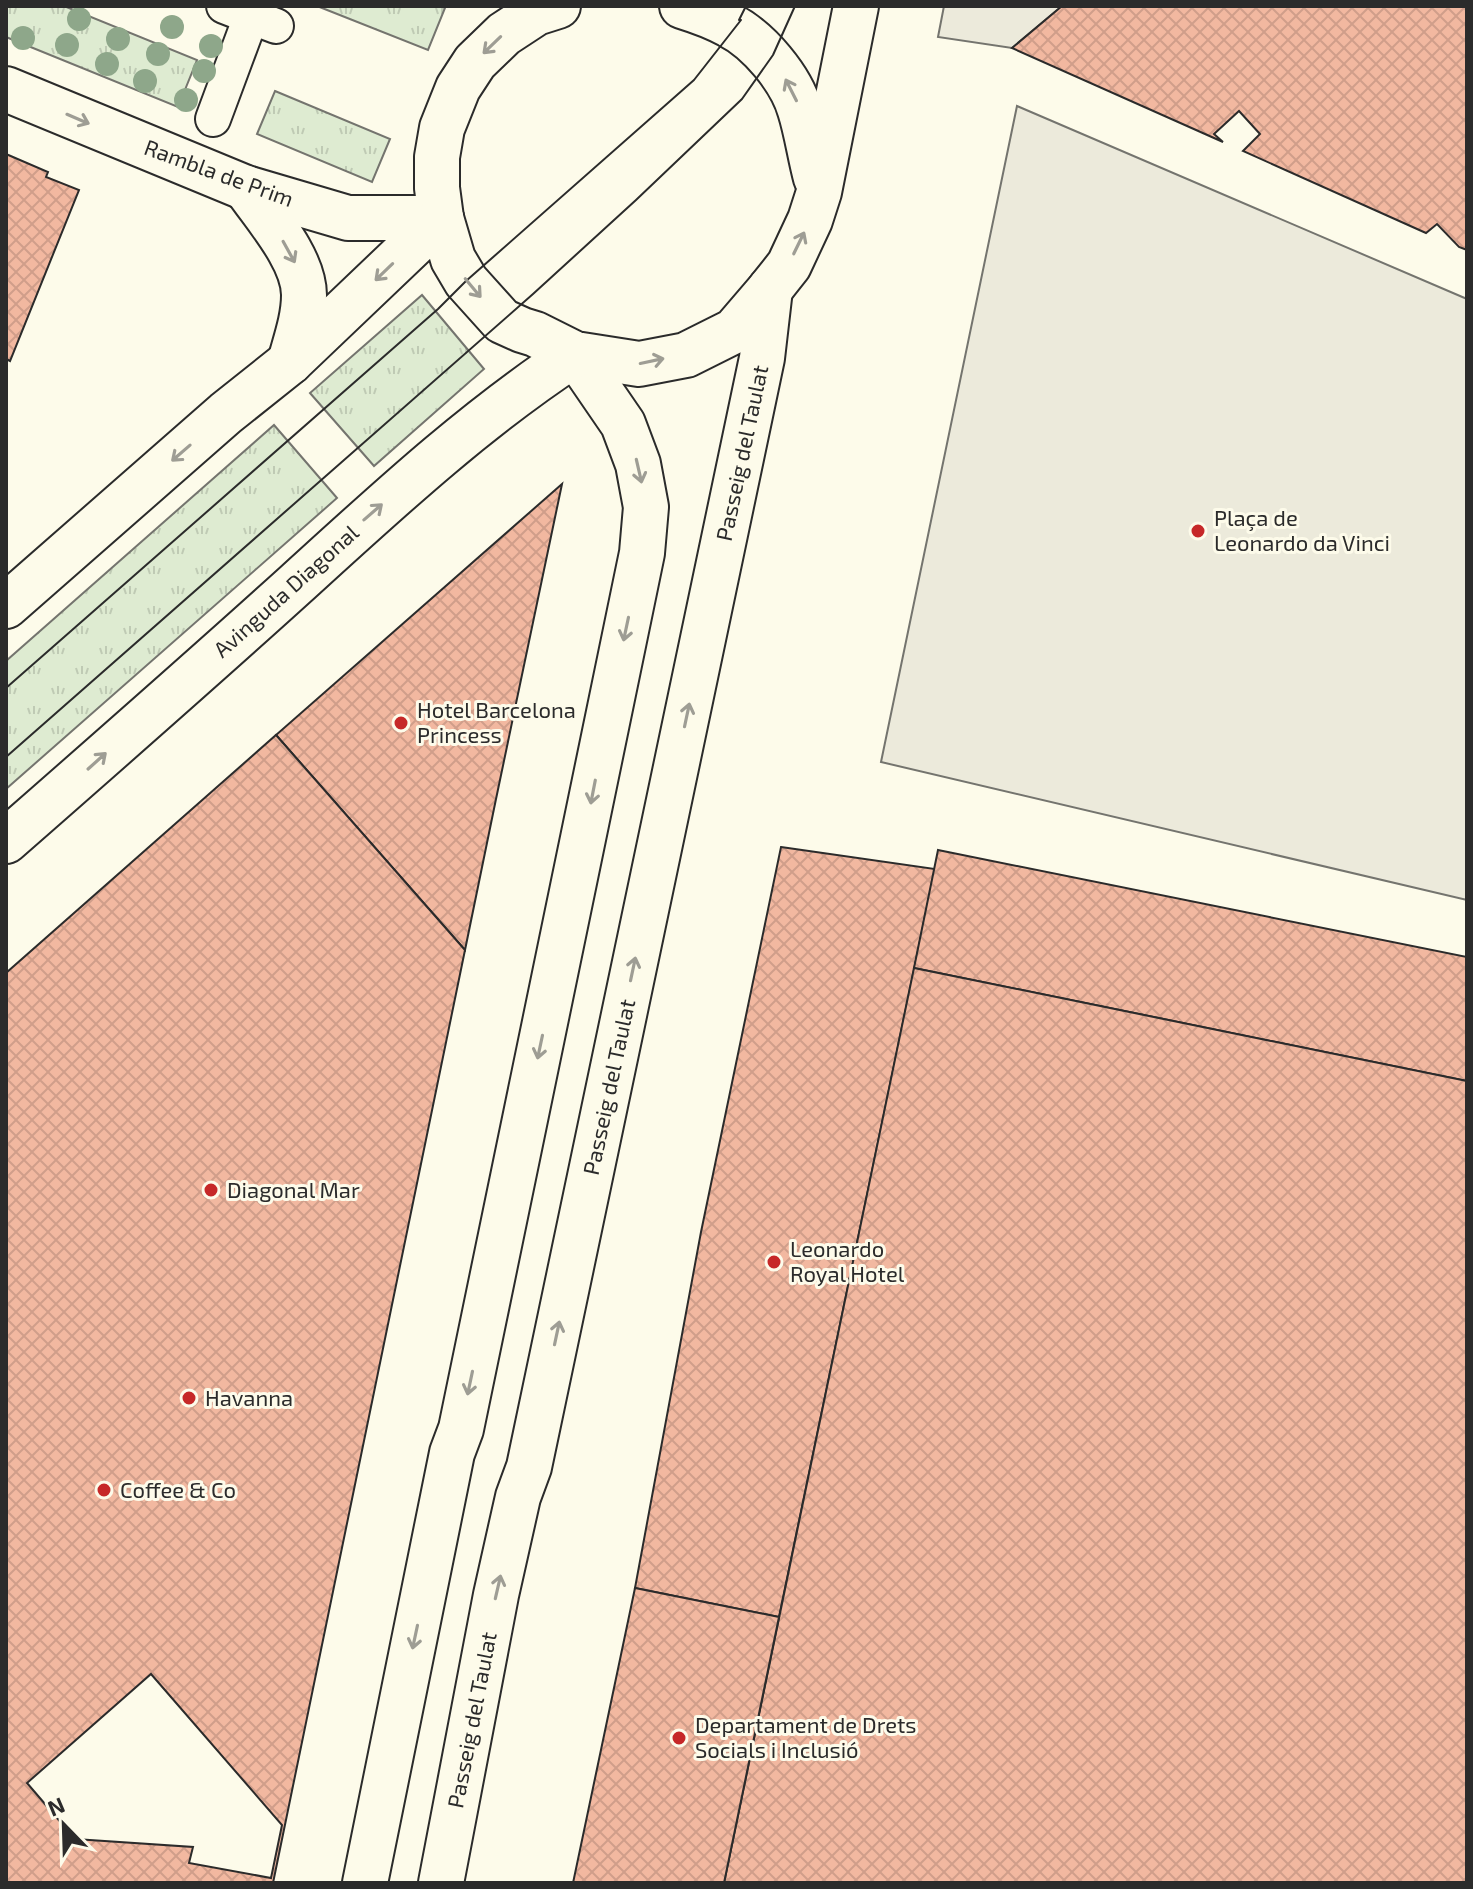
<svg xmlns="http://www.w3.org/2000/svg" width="1473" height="1889" font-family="'Exo 2',sans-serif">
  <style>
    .grass { fill: url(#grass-tufts); stroke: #74746e; stroke-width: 2 }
    .parking { fill: #eceadb; stroke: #74746e; stroke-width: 2 }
    .building { fill: url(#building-cross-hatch); stroke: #2b2b2b; stroke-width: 2; fill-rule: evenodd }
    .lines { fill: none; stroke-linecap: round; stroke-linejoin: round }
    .pedestrian-casing { stroke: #2b2b2b; stroke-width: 38 }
    .tertiary-casing { stroke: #2b2b2b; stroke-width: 48 }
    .secondary-casing { stroke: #2b2b2b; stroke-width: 48 }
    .pedestrian { stroke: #fdfbea; stroke-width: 34 }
    .tertiary { stroke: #fdfbea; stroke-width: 44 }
    .secondary { stroke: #fdfbea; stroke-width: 44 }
    .tram { stroke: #2b2b2b; stroke-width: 2 }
    .tree { fill: #8ea78a }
    .oneway { stroke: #9e9d94 }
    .poi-dot { fill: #c62828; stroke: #fdfbea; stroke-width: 3 }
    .labels { text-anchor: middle; stroke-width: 6; stroke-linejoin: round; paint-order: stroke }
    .street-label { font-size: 22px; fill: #2b2b2b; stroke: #fdfbea }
    .poi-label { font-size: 22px; fill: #2b2b2b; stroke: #fdfbea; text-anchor: start }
  </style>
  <defs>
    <pattern id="grass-tufts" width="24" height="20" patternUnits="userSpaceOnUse" patternTransform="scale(2)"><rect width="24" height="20" fill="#deebd1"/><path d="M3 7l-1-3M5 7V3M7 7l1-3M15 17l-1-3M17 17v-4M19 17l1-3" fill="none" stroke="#bfcab4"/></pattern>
    <pattern id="building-cross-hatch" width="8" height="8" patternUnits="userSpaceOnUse" patternTransform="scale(2)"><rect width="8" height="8" fill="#f2b8a0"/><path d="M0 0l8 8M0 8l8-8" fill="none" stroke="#d09e8a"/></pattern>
  </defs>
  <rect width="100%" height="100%" fill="#fdfbea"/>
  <g class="grass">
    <path d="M6,6H64L197,60L178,107L6,37Z"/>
    <path d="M317,6H441L445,8L428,50Z"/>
    <path d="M275,91L390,139L372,182L257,134Z"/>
    <path d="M422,295L484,369L374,466L310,393Z"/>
    <path d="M274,425L337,498L6,789V661Z"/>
  </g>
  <g class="parking">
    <path d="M944,6H1062L1012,48L938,37Z"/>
    <path d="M1017,106L1467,299V900L881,762Z"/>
  </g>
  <g class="building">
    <path d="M1062,6H1467V250L1459,247L1437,224L1426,233L1243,151L1260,134L1239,111L1214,134L1223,142L1012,48Z"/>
    <path d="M6,154L48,172L46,177L79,190L10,361L6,359Z"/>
    <path d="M562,484L496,799L465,950L276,735Z"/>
    <path d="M276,735L465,950L273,1883H6V973ZM151,1674L282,1825L271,1878L189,1863L193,1847L75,1839L27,1783Z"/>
    <path d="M781,847L935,869L779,1617L635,1588L701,1232Z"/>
    <path d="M938,850L1467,957V1081L914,968Z"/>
    <path d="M914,968L1467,1081V1883H724Z"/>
    <path d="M635,1588L779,1617L724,1883H573Z"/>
  </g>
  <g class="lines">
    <g class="pedestrian-casing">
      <g id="pedestrian">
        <path d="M224,6L276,26"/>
        <path d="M213,119L255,6"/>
      </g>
    </g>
    <g class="tertiary-casing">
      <g id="tertiary">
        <path d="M365,1883L452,1453L461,1429L642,553L646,507L638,464L623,424L575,354"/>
        <path d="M441,1883L496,1595L518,1497L529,1467L762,358L770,289"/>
      </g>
    </g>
    <g class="secondary-casing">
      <g id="secondary">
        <path d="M558,6L536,13L504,34L475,62L458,88L442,128L437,157V188L441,218L453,259L466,281L502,321L522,330L535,334L575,354L639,364L686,355L734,331L770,289L789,265L810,220L819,192L856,6"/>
        <path d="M682,6C698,11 715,17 729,25C759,40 791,79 800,110C807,132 810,156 816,178"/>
        <path d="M6,89L246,188L348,218H441"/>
        <path d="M246,188C266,217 304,259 304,295C304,318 296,340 290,362"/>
        <path d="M6,606L226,413L290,362L441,218"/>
        <path d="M6,841C103,756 200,671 296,584C385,503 474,420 575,354"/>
      </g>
    </g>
    <use href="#pedestrian" class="pedestrian"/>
    <use href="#tertiary" class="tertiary"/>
    <use href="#secondary" class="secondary"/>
    <g class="tram">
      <path d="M6,688L438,309L466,281L694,80L741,20H739L746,6"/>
      <path d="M6,757L533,294L636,200L742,99L773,55L795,6"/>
    </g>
  </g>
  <g class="tree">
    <circle cx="79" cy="19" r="12"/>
    <circle cx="172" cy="27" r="12"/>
    <circle cx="23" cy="38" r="12"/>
    <circle cx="118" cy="39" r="12"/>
    <circle cx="67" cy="45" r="12"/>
    <circle cx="211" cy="46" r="12"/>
    <circle cx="158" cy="54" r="12"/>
    <circle cx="107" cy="64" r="12"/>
    <circle cx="204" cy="71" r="12"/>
    <circle cx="145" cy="81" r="12"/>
    <circle cx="186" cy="100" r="12"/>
  </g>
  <defs><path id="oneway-shaft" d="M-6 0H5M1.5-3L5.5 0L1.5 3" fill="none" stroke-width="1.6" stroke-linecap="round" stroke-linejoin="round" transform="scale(2)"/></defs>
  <g class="oneway">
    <use href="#oneway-shaft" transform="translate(492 45) rotate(136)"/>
    <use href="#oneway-shaft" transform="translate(791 90) rotate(-117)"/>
    <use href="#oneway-shaft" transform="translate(78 119) rotate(23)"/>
    <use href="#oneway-shaft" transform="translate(799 243) rotate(-64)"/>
    <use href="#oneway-shaft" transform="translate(289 252) rotate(61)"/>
    <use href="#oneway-shaft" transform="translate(384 272) rotate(136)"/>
    <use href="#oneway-shaft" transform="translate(473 288) rotate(50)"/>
    <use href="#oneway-shaft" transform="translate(652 361) rotate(-12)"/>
    <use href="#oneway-shaft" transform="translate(181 453) rotate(139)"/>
    <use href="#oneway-shaft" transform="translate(639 471) rotate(77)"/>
    <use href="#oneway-shaft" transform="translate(373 512) rotate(-41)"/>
    <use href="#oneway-shaft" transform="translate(626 629) rotate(102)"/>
    <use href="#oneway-shaft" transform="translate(687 715) rotate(-78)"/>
    <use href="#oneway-shaft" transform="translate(97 761) rotate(-42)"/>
    <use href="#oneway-shaft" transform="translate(593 792) rotate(101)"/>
    <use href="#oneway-shaft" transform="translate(633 969) rotate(-78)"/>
    <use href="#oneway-shaft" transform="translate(540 1047) rotate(102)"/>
    <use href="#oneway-shaft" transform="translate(557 1333) rotate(-78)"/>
    <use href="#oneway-shaft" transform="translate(470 1383) rotate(102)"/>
    <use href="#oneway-shaft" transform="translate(498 1587) rotate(-77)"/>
    <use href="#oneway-shaft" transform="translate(415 1637) rotate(102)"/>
  </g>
  <g class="poi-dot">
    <circle cx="1198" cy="531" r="8"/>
    <circle cx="401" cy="723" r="8"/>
    <circle cx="211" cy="1190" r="8"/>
    <circle cx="774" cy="1262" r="8"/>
    <circle cx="189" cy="1398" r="8"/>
    <circle cx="104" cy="1490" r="8"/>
    <circle cx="679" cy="1738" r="8"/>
  </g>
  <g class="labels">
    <g class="street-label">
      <text transform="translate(219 173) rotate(20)" y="8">Rambla de Prim</text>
      <text transform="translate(742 453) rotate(-78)" y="8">Passeig del Taulat</text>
      <text transform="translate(286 591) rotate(-42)" y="8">Avinguda Diagonal</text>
      <text transform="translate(609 1087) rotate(-78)" y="8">Passeig del Taulat</text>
      <text transform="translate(472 1720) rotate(-79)" y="8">Passeig del Taulat</text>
    </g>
    <g class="poi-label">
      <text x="1214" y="526">Plaça de<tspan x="1214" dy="25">Leonardo da Vinci</tspan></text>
      <text x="417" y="718">Hotel Barcelona<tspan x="417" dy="25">Princess</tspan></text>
      <text x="227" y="1198">Diagonal Mar</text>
      <text x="790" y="1257">Leonardo<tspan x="790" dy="25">Royal Hotel</tspan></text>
      <text x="205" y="1406">Havanna</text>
      <text x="120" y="1498">Coffee &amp; Co</text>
      <text x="695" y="1733">Departament de Drets<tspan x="695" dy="25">Socials i Inclusió</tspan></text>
    </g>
  </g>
  <rect width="1473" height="1889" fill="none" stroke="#2b2b2b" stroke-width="16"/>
  <g transform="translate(64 1825) rotate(337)" stroke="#fdfbea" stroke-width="6" paint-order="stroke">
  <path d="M0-6L14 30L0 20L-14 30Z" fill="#2b2b2b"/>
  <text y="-12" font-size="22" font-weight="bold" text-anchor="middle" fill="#2b2b2b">N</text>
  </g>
</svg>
